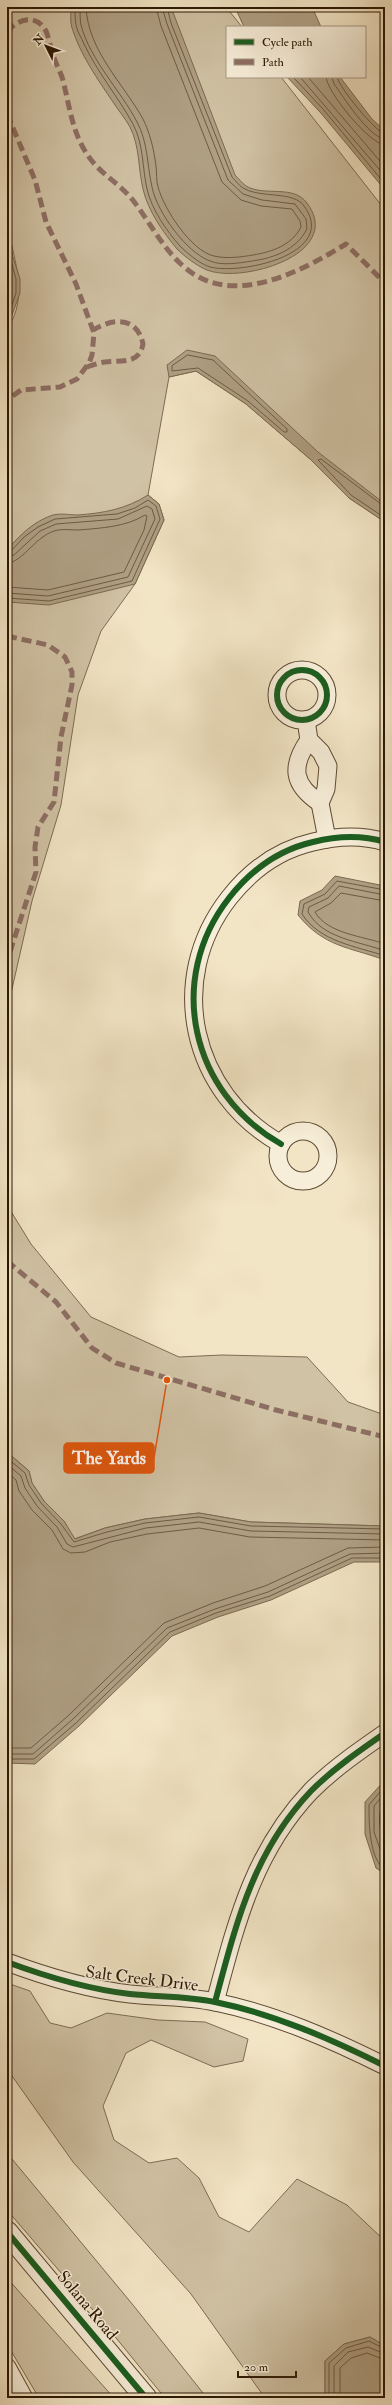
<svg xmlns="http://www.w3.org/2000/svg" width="392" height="2405" font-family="'IM FELL Double Pica',serif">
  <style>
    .green { fill: #d0c2a4; stroke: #7e6c54 }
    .water { fill: #af9f83; stroke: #7b6950 }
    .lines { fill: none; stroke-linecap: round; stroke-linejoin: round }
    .shore { stroke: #6e5b43; stroke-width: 1 }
    .minor-casing { stroke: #5e4a34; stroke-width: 19 }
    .tertiary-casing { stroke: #5e4a34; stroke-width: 23 }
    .minor { stroke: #f7eed9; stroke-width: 17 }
    .tertiary { stroke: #f7eed9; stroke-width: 21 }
    .quiet { stroke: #8d6e63; stroke-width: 5; stroke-dasharray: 10 5; stroke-linecap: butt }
    .cycleway-casing { stroke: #f7eed9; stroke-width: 8 }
    .cycleway { stroke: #1b5e20; stroke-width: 6 }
    .labels { text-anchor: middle; stroke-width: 3; stroke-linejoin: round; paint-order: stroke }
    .street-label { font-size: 17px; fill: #2c1703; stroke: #f7eed9 }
    .leader { fill: none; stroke: #df560c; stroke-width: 1.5 }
    .callout-dot { fill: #df560c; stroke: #f7eed9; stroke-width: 1.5 }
    .callout { fill: #df560c; stroke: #df560c; stroke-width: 1.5 }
    .callout-label { font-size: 18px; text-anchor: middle; font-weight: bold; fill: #fff }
  </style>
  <rect width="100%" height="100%" fill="#f2e5c5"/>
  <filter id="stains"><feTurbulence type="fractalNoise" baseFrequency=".005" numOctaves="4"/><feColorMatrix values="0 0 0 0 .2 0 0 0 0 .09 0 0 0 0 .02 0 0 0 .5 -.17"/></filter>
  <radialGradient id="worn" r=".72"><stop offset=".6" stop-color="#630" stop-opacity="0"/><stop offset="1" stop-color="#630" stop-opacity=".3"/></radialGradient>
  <g class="green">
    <path d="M7,7H226L242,27H227V77H281L385,210V522L349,498L310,459L246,404L196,371L169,377L148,495L159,504L164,520L135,584L101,631L78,695L61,805L32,901L7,1011V329C30,297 13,257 7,223Z"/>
    <path d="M7,1205L31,1244L91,1317L179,1357L222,1355L307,1357L348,1402L385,1415V1526L251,1522L199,1513L145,1519L105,1528L74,1539L64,1521L44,1501L32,1483L29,1471L7,1452Z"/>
    <path d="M7,1983L30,1991L50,2023L71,2028L107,2013L158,2020L205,2022L248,2039L243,2061L214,2067L151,2040L126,2053L103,2106L114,2140L149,2163L177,2158L199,2178L219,2217L249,2232L297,2179L347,2205L385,2241V2346L370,2337L344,2344L325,2361V2398H265L191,2294L73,2162L7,2069Z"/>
    <path d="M7,2153L133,2305L207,2398H165L99,2317L7,2210Z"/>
    <path d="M7,2278L114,2398H39L7,2344Z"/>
  </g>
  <g class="water">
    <path d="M71,7H171L235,175C238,178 242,183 246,186C265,197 293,184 307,203C345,254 242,284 207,270C197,266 184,256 177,249C163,232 148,211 143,189C138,168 140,147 130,127C125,118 118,110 113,102C98,80 80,54 72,28C70,22 71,14 71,7Z"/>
    <path d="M235,7H312L321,27H244Z"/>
    <path d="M287,77H340L372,119L385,131V190L320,112Z"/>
    <path d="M7,223L13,257L20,279V293L7,329Z"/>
    <path d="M187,350L215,356L318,452L385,504V522L349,498L310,459L246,404L196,371L169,377L167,365Z"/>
    <path d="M148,495L159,504L164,520L135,584L49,605L7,602V550C20,535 34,521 53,515C61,513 70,515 78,515C104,513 126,509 148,495Z"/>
    <path d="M335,876L385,886V960C349,947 324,947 298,915L300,901L322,890Z"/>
    <path d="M7,1452L29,1471L32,1483L44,1501L64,1521L75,1539L105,1528L145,1519L199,1513L251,1522L385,1526V1562H354L271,1600L218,1617L172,1636L79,1726L35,1764L7,1763Z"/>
    <path d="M385,1780V1874L376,1868L365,1834V1802Z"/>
    <path d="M370,2337L385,2346V2398H325V2361L344,2344Z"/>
  </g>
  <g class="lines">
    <g class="shore">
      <path d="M75,7C75,13 75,19 76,25C77,32 82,38 84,44C98,73 118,97 133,124C144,145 142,167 147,189C152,210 166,230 180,246C187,253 200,264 210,267C241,275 339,254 304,206C294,191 262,198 245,189C240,187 236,181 232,177L171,23L167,7"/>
      <path d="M80,7C80,13 80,20 81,25C90,60 121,91 137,122C148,142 147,165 152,187C157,212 186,252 210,261C222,266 239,263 252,261C274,258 296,250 307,229L306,219L295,204L262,200L243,194L228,180L167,24L162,7"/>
      <path d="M86,7C88,51 123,83 143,119C150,133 154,150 156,166C157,173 156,180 158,187C164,209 191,251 214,256C227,259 241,257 253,255C272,252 292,245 301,227L300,221L292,209L261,206L241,200L222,182L161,26L156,7"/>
      <path d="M293,77L323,109L385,184"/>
      <path d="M300,77L385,176"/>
      <path d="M308,77L385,167"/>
      <path d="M326,77C327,92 369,144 385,145"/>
      <path d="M332,77L334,84C343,96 369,138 385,139"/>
      <path d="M337,77C338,86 376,133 385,134"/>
      <path d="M7,246L16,279V293L7,320"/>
      <path d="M188,355L213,360L287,429V432H284L248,401L198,368L172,371V366Z"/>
      <path d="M385,507L321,459L318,460L351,495L385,518"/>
      <path d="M7,552L11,551L24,537L38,527L55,519L117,514L135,508L148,500L156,506L160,519L132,581L49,601L7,598"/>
      <path d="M7,557L14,555L40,531L56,524L118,519L147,506L152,509L155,519L128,577L48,596L7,593"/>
      <path d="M7,563C23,563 36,534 58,530C64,529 72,530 79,530C101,528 126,527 145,515L147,516L144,530L124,572L48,590L7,587"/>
      <path d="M385,890L337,881L325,894L304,904L302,914C320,942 356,946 385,956"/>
      <path d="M385,895L339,886L328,898L309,907L308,912C323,939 359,941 385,951"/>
      <path d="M385,901L341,893L331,903L315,912C328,934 363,936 385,944"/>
      <path d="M7,1458L25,1473L29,1485L41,1503L61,1524L74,1542L107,1532L145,1523L199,1517L251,1526L385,1529"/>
      <path d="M7,1464L21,1476L25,1488L37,1506L57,1527L67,1544L73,1547L146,1528L199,1522L251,1531L385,1534"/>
      <path d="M7,1472L16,1480L19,1491L32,1510L52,1530L63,1549L71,1553L85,1552L110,1542L147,1534L199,1528L250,1537L385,1540"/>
      <path d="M7,1748H31L69,1715L164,1623L213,1603L265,1586L348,1548L385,1547"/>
      <path d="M7,1754H33L73,1719L167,1628L215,1609L268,1592L350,1554L385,1553"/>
      <path d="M7,1759H34L76,1723L170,1632L216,1613L270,1596L352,1558H385"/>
      <path d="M385,1786L369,1805C369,1822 369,1860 385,1869"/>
      <path d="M385,1793L374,1806V1832L385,1863"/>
      <path d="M385,1802C375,1814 381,1833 385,1847"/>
      <path d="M329,2398V2363L346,2348L369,2341L385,2349"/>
      <path d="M334,2398V2366L348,2352L368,2347L385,2354"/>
      <path d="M340,2398V2368L351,2358L367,2353L385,2360"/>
    </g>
    <g class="minor-casing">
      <g id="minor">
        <circle cx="302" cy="695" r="25"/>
        <path d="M306,720L309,740L321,752L328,766L326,789L320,803"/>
        <path d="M309,740C290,767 293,785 320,803"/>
        <path d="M320,803L327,839"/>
        <circle cx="303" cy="1156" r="25"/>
        <path d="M281,1144C191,1093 165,980 229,898C251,870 278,850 313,842C337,836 362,835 385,842"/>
        <path d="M7,1962C47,1977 87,1989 130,1994C158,1997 187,1996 215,2002C274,2014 331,2039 385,2066"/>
        <path d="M215,2002C236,1924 253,1852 311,1791C333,1769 359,1751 385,1733"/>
        <path d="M7,2367L24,2398"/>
      </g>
    </g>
    <g class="tertiary-casing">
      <path id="tertiary" d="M7,2232L146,2398"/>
    </g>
    <use href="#minor" class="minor"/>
    <use href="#tertiary" class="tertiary"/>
    <g class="quiet">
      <path d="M7,32C17,19 36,13 46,31C49,38 50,47 53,54C55,62 59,69 62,77C69,102 71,128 85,151C99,175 120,182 135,203C150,223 163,248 182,265C230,310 300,272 346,244L385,283"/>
      <path d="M7,114L35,180L46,222L76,284L94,333L92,355L89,363L77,379L60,387L21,390L7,400"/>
      <path d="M87,367C93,365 99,363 105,362C121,360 139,365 143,344C137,316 113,318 93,330"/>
      <path d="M7,636L48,645L65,657L72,672V685L61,737L54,802L38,827L35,847L36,872L7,961"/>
      <path d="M7,1261L56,1302L92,1348L116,1363L276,1410L385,1437"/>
    </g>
    <g class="cycleway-casing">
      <g id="cycleway">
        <circle cx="302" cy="695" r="25"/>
        <path d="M281,1144C191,1093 165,980 229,898C251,870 278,850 313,842C337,836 362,835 385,842"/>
        <path d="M7,1962C47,1977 87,1989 130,1994C158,1997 187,1996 215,2002C274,2014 331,2039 385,2066"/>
        <path d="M215,2002C236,1924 253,1852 311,1791C333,1769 359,1751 385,1733"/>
        <path d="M7,2232L146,2398"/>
      </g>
    </g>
    <use href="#cycleway" class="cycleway"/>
  </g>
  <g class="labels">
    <g class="street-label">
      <text transform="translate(142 1978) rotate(7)" y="6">Salt Creek Drive</text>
      <text transform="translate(88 2305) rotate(50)" y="6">Solana Road</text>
    </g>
  </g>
  <path class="leader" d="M167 1380L154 1458"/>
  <circle class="callout-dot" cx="167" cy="1380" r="4"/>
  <rect class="callout" x="64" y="1443" width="90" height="30" rx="4"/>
  <g class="callout-label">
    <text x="109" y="1464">The Yards</text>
  </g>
  <rect width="392" height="2405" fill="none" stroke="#f2e5c5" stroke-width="24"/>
  <rect x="8" y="8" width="376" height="2389" fill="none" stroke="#2c1703" stroke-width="2"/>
  <rect x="12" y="12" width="368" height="2381" fill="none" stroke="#2c1703"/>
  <rect x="226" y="26" width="140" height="52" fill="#f7eed9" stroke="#a69883"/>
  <rect x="234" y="39" width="20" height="6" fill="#1b5e20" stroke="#a69883"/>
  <text x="262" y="46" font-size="12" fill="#2c1703">Cycle path</text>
  <rect x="234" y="59" width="20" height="6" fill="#8d6e63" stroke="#a69883"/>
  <text x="262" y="66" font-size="12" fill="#2c1703">Path</text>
  <g transform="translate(46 46) rotate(312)" stroke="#f7eed9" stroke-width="3" paint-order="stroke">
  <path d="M0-3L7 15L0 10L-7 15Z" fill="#2c1703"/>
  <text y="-6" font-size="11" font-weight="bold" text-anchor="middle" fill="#2c1703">N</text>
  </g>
  <path d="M238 2371v6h58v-6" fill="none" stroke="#2c1703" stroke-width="2"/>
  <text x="244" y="2371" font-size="12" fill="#2c1703" stroke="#f7eed9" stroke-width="3" paint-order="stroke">20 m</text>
  <rect width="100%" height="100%" filter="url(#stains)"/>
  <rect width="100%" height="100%" fill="url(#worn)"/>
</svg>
